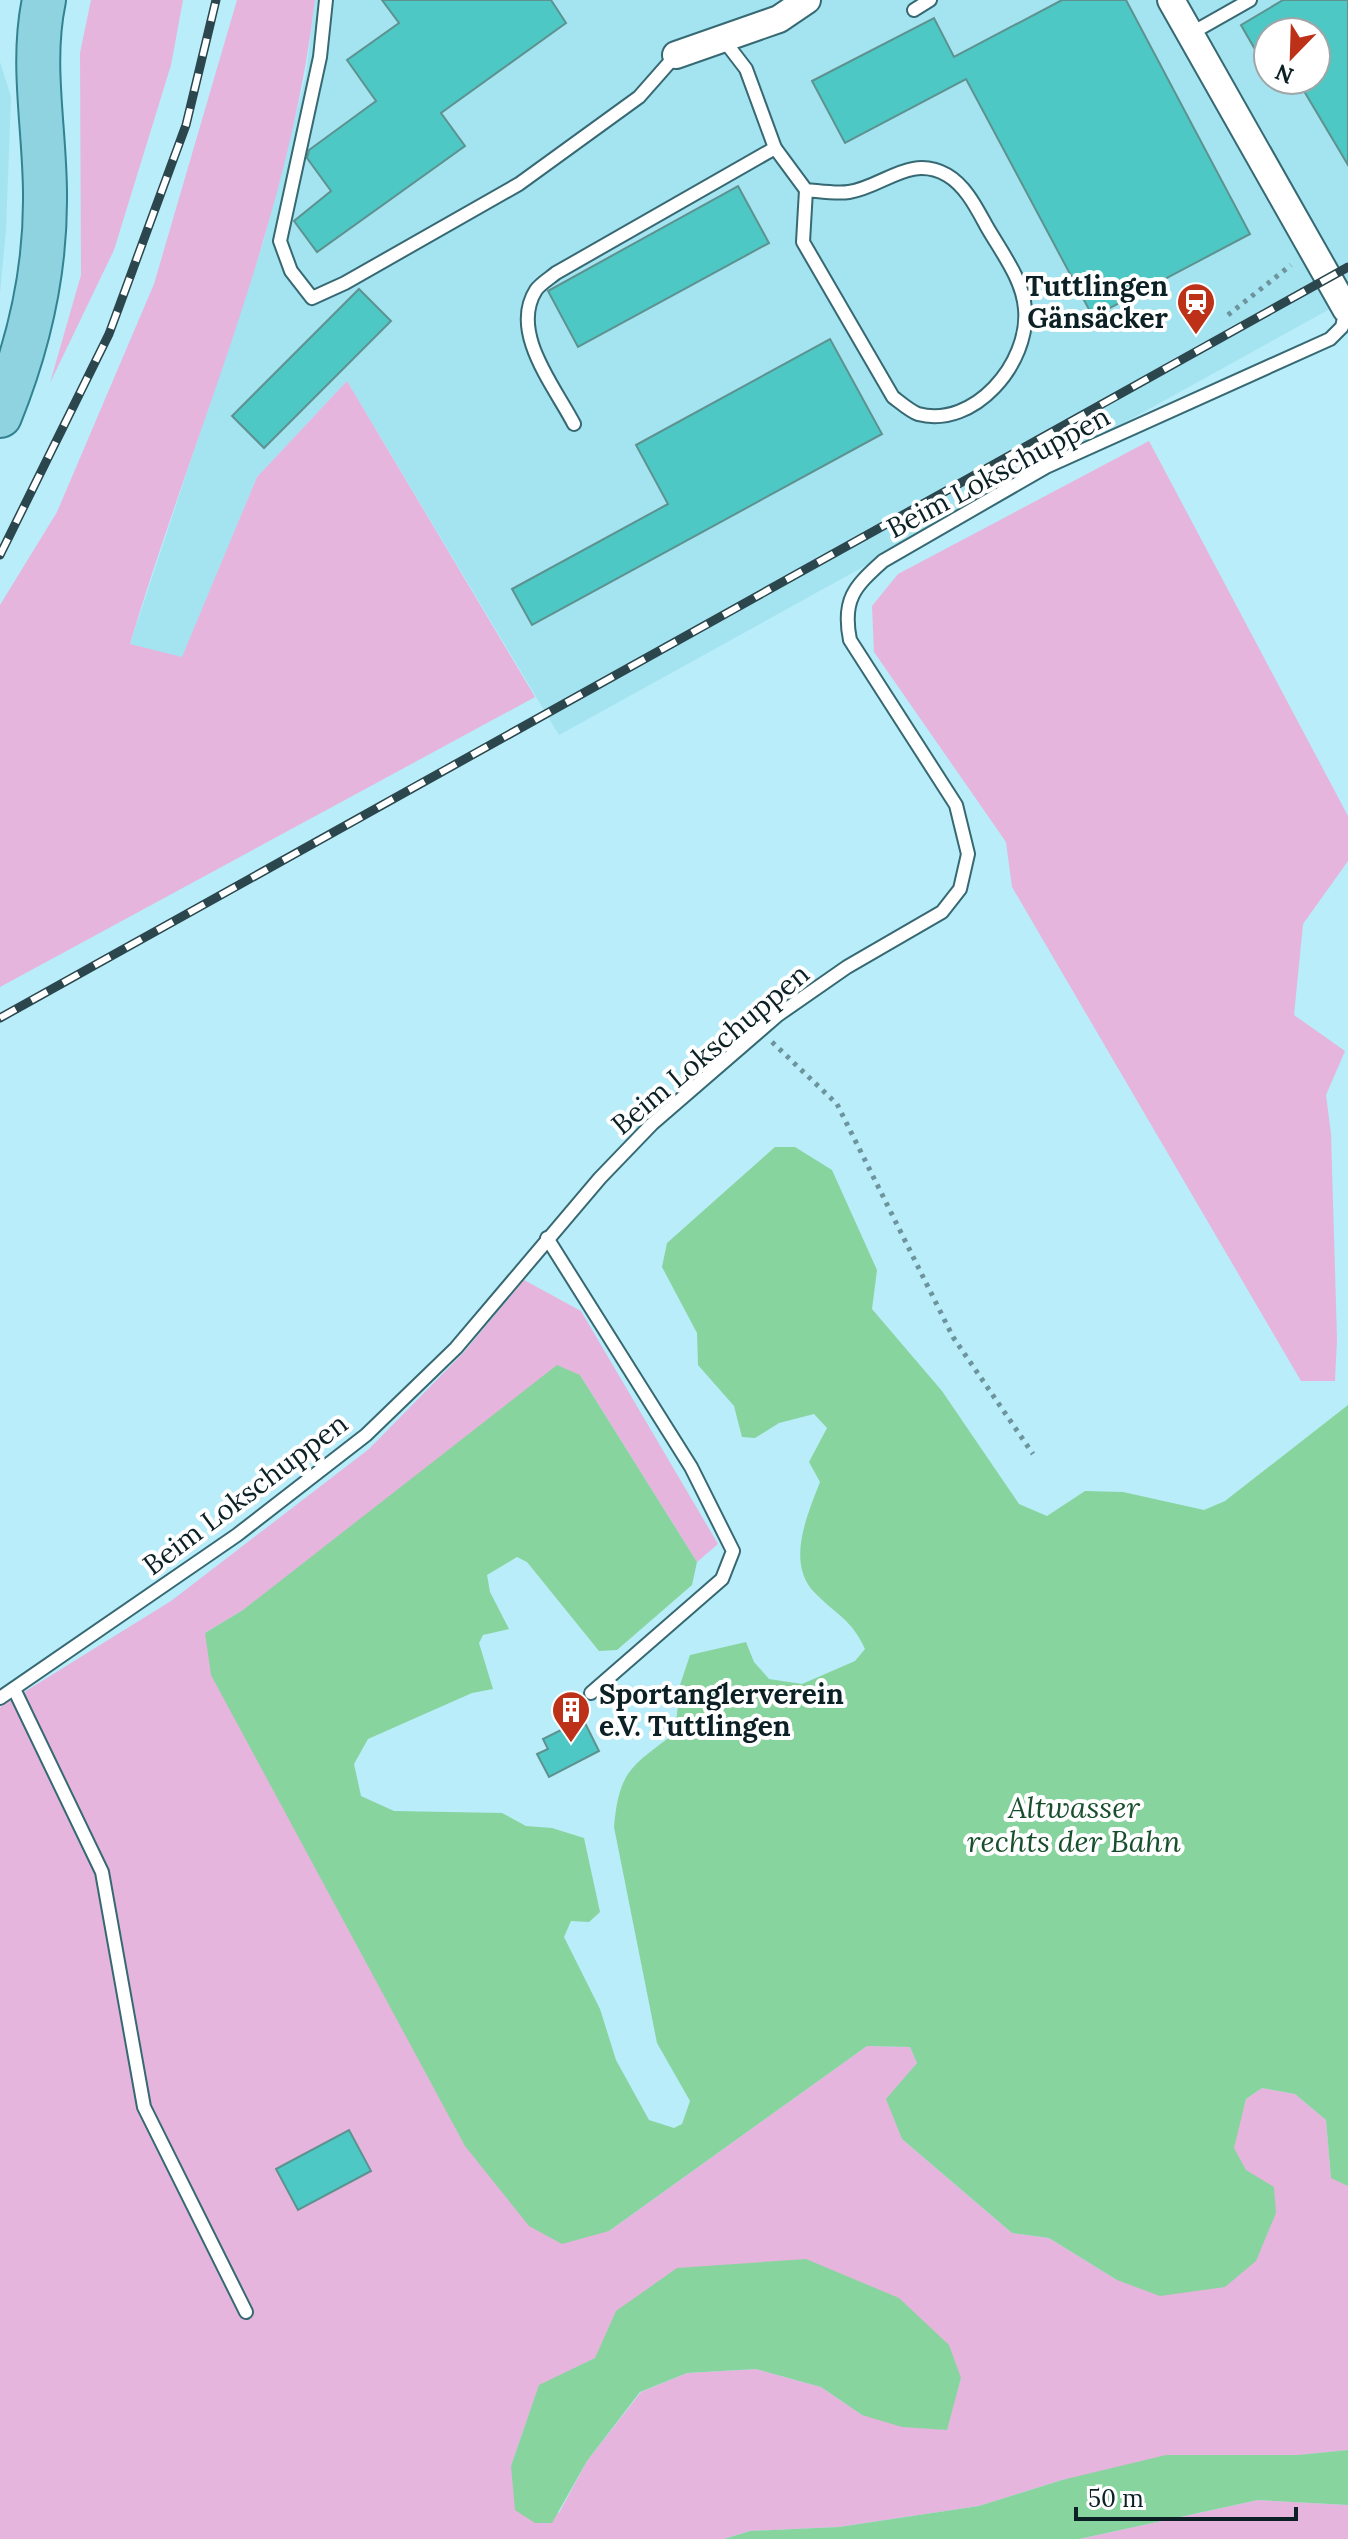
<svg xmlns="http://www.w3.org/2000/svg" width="1348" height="2539" font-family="Lora,serif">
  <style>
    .built { fill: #a4e3f0; fill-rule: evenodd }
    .green { fill: #e6b5dd; fill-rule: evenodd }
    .water { fill: #88d49e }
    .building { fill: #4dc8c4; stroke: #5d9290; stroke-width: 2 }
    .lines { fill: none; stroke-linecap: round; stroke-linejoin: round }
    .lane-casing { stroke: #376973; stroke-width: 16 }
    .street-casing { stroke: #376973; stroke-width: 30 }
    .primary-casing { stroke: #328291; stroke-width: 46 }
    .path { stroke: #6d949d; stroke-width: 5; stroke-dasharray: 4 6; stroke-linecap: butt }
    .lane { stroke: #fff; stroke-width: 12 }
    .street { stroke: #fff; stroke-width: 26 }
    .primary { stroke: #90d3e0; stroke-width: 42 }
    .rail-casing { stroke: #2b464c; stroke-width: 9 }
    .rail { stroke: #fff; stroke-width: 6; stroke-dasharray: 18; stroke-linecap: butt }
    .labels { text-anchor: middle; stroke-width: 8; stroke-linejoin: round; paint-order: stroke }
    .poi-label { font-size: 28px; font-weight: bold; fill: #0c2126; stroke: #fff; text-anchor: end }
    .street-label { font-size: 28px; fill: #0c2126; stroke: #fff }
    .water-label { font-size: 30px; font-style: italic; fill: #18502d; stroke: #fff }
  </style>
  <rect width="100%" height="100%" fill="#b8edf9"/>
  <g class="built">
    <path d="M315,0H1348V299L559,735L347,381L257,477L182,658L130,644L264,240L306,75ZM1268,32H1316V80H1268Z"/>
    <path d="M0,62L11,97L6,229L0,293Z"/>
  </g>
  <g class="green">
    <path d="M91,0H183L171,65L114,250L50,383L81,275L80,53Z"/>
    <path d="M237,0H315C289,223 194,430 130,644L182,657L257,477L347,381L535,697L0,987V605L57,512L154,284Z"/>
    <path d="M1149,441L1348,816V861L1303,924L1294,1015L1345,1051L1326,1095L1331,1134L1337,1339L1335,1381H1301L1012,887L1006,842L874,652L872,606L898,574Z"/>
    <path d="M524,1280L581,1311L718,1544L697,1562L580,1375L243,1610L205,1633L609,2231L867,2046L910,2047L917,2063L887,2099L902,2139L1012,2233L1049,2238L1117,2280L1246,2170L1233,2148L1246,2099L1262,2088L1295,2094L1326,2120L1331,2177L1348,2186V2450L1062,2480L979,2506L839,2527L750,2531L724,2539H0V1707L171,1601L369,1449L464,1352ZM595,2358L961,2378L946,2430L862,2415L821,2387L756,2369L687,2373L641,2392L587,2461L559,2513L511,2466L539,2386Z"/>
    <path d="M1258,2500L1348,2505V2539H1079Z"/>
  </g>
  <g class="water">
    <path d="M775,1147H795L832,1170L877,1270L872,1309L942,1391L1019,1504L1047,1516L1085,1491L1123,1492L1204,1510L1225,1501L1348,1405V2186L1331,2178L1326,2120L1295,2094L1262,2088L1246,2099L1234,2148L1246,2170L1274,2187L1276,2213L1256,2261L1225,2287L1160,2296L1117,2280L1049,2238L1012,2233L902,2139L886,2099L917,2063L910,2047L867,2046L609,2231L562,2244L529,2226L465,2146L211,1675L205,1633L243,1610L557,1365L580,1375L697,1562L692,1585L617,1650L599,1651L527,1562L517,1557L487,1575L490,1592L509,1629L483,1635L479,1643L493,1689L472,1693L368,1739L354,1764L361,1796L394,1811L502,1813L526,1826L552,1828L584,1838L600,1912L589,1922L571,1921L564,1937L600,2009L616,2060L649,2120L674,2128L682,2124L690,2101L657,2043L614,1827C619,1770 632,1766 675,1733L680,1685L690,1655L746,1642L754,1662L769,1679L802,1684L855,1661L865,1649C852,1620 837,1615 816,1594C785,1564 807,1516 820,1482L809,1462L827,1428L814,1414L779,1423L755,1438L742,1437L734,1406L698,1365L697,1333L662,1267L667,1243Z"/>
    <path d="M806,2259L899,2298L949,2345L961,2378L947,2430L902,2427L862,2415L821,2387L756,2369L687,2373L640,2392L587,2461L552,2523H535L515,2510L511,2466L539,2385L595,2358L616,2311L677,2268Z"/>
    <path d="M1348,2450V2505L1258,2500L1079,2539H724L750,2531L839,2527L979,2506L1062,2480L1166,2455H1298Z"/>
  </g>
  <g class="building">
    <path d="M382,0H551L566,23L441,113L465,146L317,252L294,221L331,191L307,158L309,150L376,101L347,60L399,23Z"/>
    <path d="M1062,0H1126L1250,234L1093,317L966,79L845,143L812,81L934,18L954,57Z"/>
    <path d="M1283,0H1348V165L1301,86L1316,80V32L1268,29V72L1241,25Z"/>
    <path d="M738,186L769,243L578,347L548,291Z"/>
    <path d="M359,289L391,321L264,448L232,416Z"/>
    <path d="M830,339L882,434L532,625L512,589L668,504L636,445Z"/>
    <path d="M583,1719L599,1751L549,1777L537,1754L548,1749L543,1739Z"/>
    <path d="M349,2130L371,2171L298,2210L276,2169Z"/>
  </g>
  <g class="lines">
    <g class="lane-casing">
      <g id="lane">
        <path d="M326,0L320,57L280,241L291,271L312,298L345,283L519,184L639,97L676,55"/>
        <path d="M914,10L930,0"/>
        <path d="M1190,34L1250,0"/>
        <path d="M723,39L746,69L775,148L806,190C819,191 836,194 849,192C883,187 910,154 947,175C966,186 977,209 987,227C1002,253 1023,280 1025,309C1030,363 974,429 918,414C910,411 901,403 893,397L803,242L806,190"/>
        <path d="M574,424C555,387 509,332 536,290C540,284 550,278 556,273L775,148"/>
        <path d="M547,1238L691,1467L733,1551L722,1579L591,1693"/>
        <path d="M14,1689L102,1872L144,2107L246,2312"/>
        <path d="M0,1698L237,1535L366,1435L456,1348L600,1178L652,1124L778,1015L847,967L942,912L960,889L968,854L956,805L850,640C842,600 854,587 883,561L1046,467L1330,339L1342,327L1346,309"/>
      </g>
    </g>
    <g class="street-casing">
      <g id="street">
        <path d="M1171,0L1346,309"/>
        <path d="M676,55L779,19L807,0"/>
      </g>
    </g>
    <g class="primary-casing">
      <path id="primary" d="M0,416C28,347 45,276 45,201C46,134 30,66 44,0"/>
    </g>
    <g class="path">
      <path d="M1228,315L1291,265"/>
      <path d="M772,1042L837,1104L953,1337L1033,1454"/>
    </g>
    <use href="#lane" class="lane"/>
    <use href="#street" class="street"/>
    <use href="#primary" class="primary"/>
    <g class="rail-casing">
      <g id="rail">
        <path d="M0,555L109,334L186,125L216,0"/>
        <path d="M0,1018L1348,267"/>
      </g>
    </g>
    <use href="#rail" class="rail"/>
  </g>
  <defs>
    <g id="station-pin" transform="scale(2)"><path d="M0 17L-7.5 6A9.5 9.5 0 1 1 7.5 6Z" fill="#bc3117" stroke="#fff"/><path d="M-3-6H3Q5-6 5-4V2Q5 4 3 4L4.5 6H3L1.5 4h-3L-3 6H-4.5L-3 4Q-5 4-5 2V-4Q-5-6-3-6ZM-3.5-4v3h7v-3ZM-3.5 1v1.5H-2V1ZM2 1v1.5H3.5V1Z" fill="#fff"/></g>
    <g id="building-pin" transform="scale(2)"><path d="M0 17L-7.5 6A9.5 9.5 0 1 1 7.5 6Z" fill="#bc3117" stroke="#fff"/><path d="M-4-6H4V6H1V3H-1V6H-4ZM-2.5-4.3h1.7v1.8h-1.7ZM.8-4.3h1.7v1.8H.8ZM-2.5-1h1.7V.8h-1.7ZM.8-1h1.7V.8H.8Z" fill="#fff"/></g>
  </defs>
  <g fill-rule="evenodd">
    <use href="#station-pin" x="1196" y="302"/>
    <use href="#building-pin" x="571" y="1710"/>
  </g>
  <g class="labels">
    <g class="poi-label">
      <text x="1168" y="296">Tuttlingen<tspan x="1168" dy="32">Gänsäcker</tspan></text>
      <text x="599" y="1704" text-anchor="start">Sportanglerverein<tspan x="599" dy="32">e.V. Tuttlingen</tspan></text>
    </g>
    <g class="street-label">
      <text transform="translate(998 472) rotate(-28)" y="10">Beim Lokschuppen</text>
      <text transform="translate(710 1049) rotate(-40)" y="10">Beim Lokschuppen</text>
      <text transform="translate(245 1494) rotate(-37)" y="10">Beim Lokschuppen</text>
    </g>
    <g class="water-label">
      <text x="1074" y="1818">Altwasser<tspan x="1074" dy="34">rechts der Bahn</tspan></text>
    </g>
  </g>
  <g transform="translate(1292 56) rotate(203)"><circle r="38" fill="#ffffff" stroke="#9ea6a8" stroke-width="2"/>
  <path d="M0-6L14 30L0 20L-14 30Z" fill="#bc3117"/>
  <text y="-12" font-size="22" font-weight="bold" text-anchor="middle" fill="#0c2126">N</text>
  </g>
  <path d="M1076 2507v12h220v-12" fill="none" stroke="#0c2126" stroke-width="4"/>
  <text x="1088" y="2507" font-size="24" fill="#0c2126" stroke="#ffffff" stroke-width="6" paint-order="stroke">50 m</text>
</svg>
